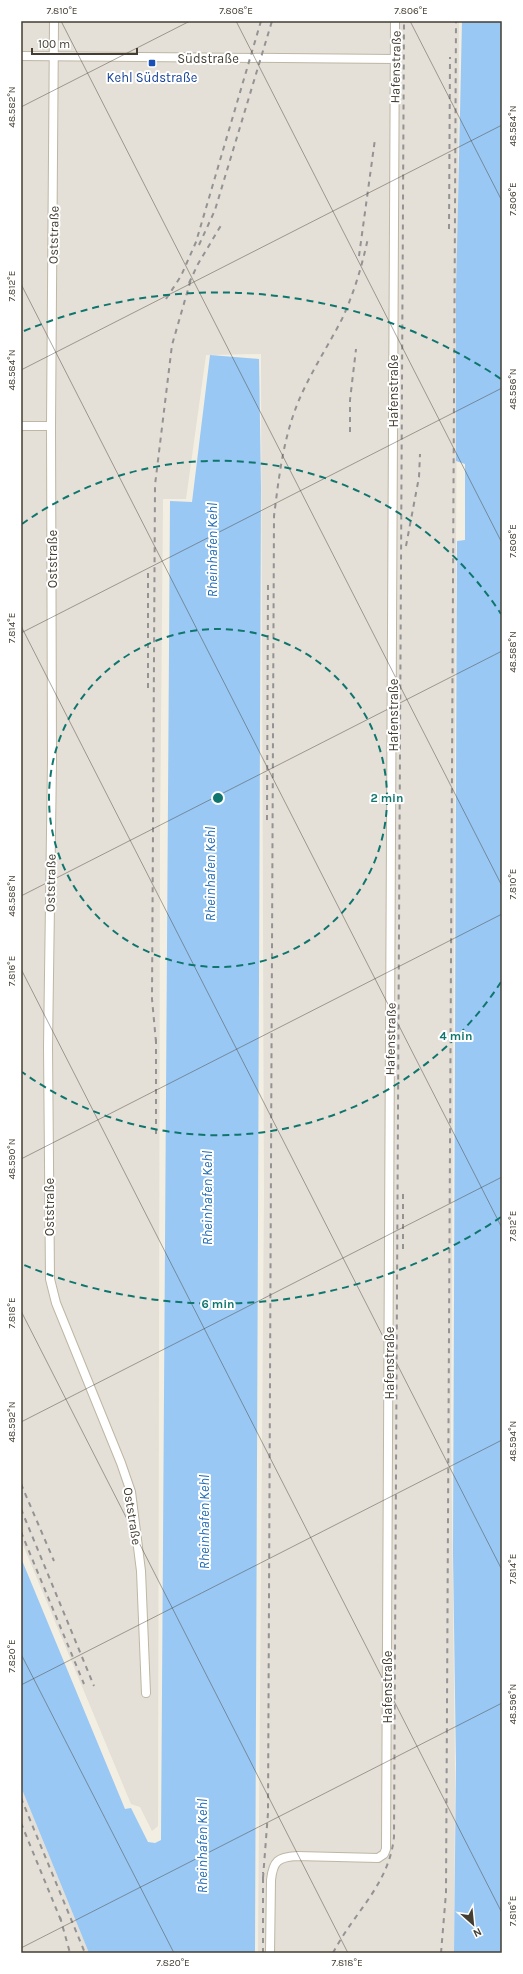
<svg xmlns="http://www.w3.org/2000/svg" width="523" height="1974" font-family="Karla,sans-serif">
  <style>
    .industrial { fill: #e4dfd7 }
    .water { fill: #99c8f4 }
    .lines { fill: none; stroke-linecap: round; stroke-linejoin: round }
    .minor-casing { stroke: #beb7a4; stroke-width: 10 }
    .minor { stroke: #fff; stroke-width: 8 }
    .rail { stroke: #939393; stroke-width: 2; stroke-dasharray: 5 5; stroke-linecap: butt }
    .ticks { fill: none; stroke: #443e32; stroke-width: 1; stroke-opacity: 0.45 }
    .ring { fill: none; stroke: #0f766e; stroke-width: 2; stroke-dasharray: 7 5 }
    .transit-dot { fill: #1a4fb4; stroke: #fff; stroke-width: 1.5 }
    .labels { text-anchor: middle; stroke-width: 4; stroke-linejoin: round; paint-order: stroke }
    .street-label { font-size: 13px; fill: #443e32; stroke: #fff }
    .transit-label { font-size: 13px; fill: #164399; stroke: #fff }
    .water-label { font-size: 14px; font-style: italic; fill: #266eb5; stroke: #fff }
    .centre { fill: #0f766e; stroke: #fff; stroke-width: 2 }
    .ring-label { font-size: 12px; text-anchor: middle; font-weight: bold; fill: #0f766e; stroke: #fff; stroke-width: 4; stroke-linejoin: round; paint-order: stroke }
    .neatline { fill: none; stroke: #443e32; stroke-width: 1.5 }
    .ticks-label { font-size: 10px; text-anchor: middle; fill: #443e32 }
  </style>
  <rect width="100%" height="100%" fill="#f2eee2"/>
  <g class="industrial">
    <path d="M21,21H459L451,1433L455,1775L454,1953H258L264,1196L261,354L206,355L186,499H163L160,836L158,1826L152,1831L140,1807L131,1804L21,1540Z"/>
    <path d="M21,1787L27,1802L89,1953H21Z"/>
  </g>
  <g class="water">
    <path d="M462,21H502V1953H454L456,1764L453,1553L457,541L465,540V464L456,461V295Z"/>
    <path d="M210,355L259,359L261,488L255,1953H89L21,1787V1558L125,1809L131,1808L148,1842L155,1843L161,1840L170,501L192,502Z"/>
  </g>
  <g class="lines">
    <g class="minor-casing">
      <g id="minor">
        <path d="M54,21L51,426L52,761L48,1047L50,1279L56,1303L121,1463L131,1492L141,1571L146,1693"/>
        <path d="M21,56L395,59"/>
        <path d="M21,426H51"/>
        <path d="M270,1953L271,1880C273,1861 278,1857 297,1856L378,1858L384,1854L386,1849L395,21"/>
      </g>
    </g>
    <use href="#minor" class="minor"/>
    <g class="rail">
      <path d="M449,229L450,57"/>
      <path d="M199,245L215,210L272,21"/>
      <path d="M359,256L375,139"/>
      <path d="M189,283L198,264L223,222"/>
      <path d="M166,299L181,276L196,242L261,21"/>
      <path d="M350,432V400L356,349"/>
      <path d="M406,546L419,477L420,454"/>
      <path d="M148,688V572"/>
      <path d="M267,820L268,582"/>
      <path d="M156,1042L152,999L155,485L172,345L191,279"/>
      <path d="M156,1134V1037"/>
      <path d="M403,1249V1193"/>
      <path d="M21,1484L54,1561"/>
      <path d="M21,1509L94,1686"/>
      <path d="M21,1532L84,1684"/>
      <path d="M21,1798L85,1953"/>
      <path d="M21,1823L62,1923"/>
      <path d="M263,1878L268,1813L274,516C279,477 283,438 299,400C311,372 328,346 342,319C354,293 362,266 368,238"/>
      <path d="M60,1917L70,1953"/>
      <path d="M263,1953V1872"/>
      <path d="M333,1953C354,1912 389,1885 394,1837L404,21"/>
      <path d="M441,1953L446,1893L456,21"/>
    </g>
  </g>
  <path class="ticks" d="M61,21L502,886M236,21L502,543M410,21L502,201M21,107L190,21M21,284L502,1228M21,370L502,125M21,626L502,1570M21,633L502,388M21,896L502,651M21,969L502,1913M21,1159L502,914M21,1311L348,1953M21,1422L502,1177M21,1654L174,1953M21,1685L502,1440M21,1948L502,1703"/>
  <g class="ring">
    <circle cx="218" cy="798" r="169"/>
    <path d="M501 982A337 337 0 0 1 22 1072M22 524A337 337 0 0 1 501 614"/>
    <path d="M501 1217A506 506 0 0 1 24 1265M24 331A506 506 0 0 1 501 379"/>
  </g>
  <rect class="transit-dot" x="148" y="59" width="8" height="8" rx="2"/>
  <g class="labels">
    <g class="street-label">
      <text x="208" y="63">Südstraße</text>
      <text transform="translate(395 67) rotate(-89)" y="5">Hafenstraße</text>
      <text transform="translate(53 235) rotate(-89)" y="5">Oststraße</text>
      <text transform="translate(393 391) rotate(-90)" y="5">Hafenstraße</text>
      <text transform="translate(52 559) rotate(-90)" y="5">Oststraße</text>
      <text transform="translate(393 715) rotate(-90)" y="5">Hafenstraße</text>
      <text transform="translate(50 883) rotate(-89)" y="5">Oststraße</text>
      <text transform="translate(390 1039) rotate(-89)" y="5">Hafenstraße</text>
      <text transform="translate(49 1207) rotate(-90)" y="5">Oststraße</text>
      <text transform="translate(389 1363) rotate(-90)" y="5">Hafenstraße</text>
      <text transform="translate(133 1516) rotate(81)" y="5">Oststraße</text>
      <text transform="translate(387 1687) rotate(-90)" y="5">Hafenstraße</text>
    </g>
    <g class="transit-label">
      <text x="152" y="82">Kehl Südstraße</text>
    </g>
    <g class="water-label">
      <text transform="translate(212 550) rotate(-90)" y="5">Rheinhafen Kehl</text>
      <text transform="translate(210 874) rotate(-90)" y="5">Rheinhafen Kehl</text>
      <text transform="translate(207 1198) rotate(-90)" y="5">Rheinhafen Kehl</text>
      <text transform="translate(204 1522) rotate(-90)" y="5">Rheinhafen Kehl</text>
      <text transform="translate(202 1846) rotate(-90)" y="5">Rheinhafen Kehl</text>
    </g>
  </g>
  <circle cx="218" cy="798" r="6" class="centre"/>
  <g class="ring-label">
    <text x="387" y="802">2 min</text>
    <text x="456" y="1040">4 min</text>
    <text x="218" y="1308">6 min</text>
  </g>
  <rect width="523" height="1974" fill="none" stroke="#ffffff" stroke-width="44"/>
  <g transform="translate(473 1924) rotate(153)" stroke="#ffffff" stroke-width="3" paint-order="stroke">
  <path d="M0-3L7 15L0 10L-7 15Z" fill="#443e32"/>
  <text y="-6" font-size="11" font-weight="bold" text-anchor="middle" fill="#443e32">N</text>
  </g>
  <path d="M32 48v6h105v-6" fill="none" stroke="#443e32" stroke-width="2"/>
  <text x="38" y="48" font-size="12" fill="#443e32" stroke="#ffffff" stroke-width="3" paint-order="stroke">100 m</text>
  <rect x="22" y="22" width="479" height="1930" class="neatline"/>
  <g class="ticks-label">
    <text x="62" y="14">7.810°E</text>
    <text x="236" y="14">7.808°E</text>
    <text x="411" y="14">7.806°E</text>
    <text transform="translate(11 107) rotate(-90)" y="4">48.582°N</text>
    <text transform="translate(512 126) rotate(-90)" y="4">48.584°N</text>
    <text transform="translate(512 199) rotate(-90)" y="4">7.806°E</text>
    <text transform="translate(11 286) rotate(-90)" y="4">7.812°E</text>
    <text transform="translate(11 370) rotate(-90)" y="4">48.584°N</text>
    <text transform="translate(512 389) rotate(-90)" y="4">48.586°N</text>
    <text transform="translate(512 541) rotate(-90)" y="4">7.808°E</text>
    <text transform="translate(11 628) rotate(-90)" y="4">7.814°E</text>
    <text transform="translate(512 652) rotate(-90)" y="4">48.588°N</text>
    <text transform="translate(512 884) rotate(-90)" y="4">7.810°E</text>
    <text transform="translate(11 896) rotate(-90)" y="4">48.588°N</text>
    <text transform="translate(11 971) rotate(-90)" y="4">7.816°E</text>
    <text transform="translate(11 1159) rotate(-90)" y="4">48.590°N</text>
    <text transform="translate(512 1226) rotate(-90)" y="4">7.812°E</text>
    <text transform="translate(11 1313) rotate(-90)" y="4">7.818°E</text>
    <text transform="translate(11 1422) rotate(-90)" y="4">48.592°N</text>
    <text transform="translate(512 1441) rotate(-90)" y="4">48.594°N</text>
    <text transform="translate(512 1569) rotate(-90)" y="4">7.814°E</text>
    <text transform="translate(11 1656) rotate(-90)" y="4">7.820°E</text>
    <text transform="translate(512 1704) rotate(-90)" y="4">48.596°N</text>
    <text transform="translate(512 1911) rotate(-90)" y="4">7.816°E</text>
    <text x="173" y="1966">7.820°E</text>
    <text x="347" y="1966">7.818°E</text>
  </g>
</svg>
